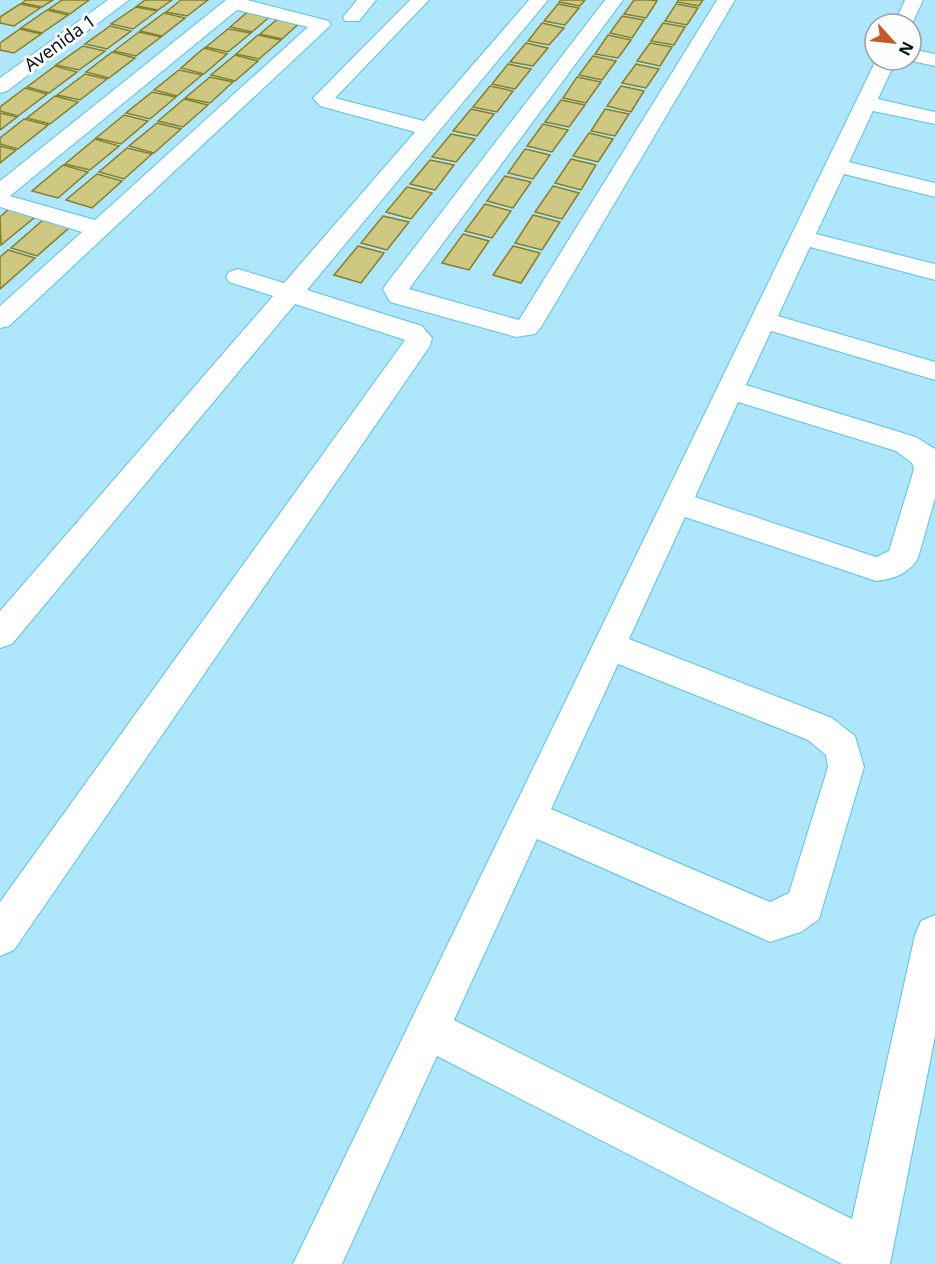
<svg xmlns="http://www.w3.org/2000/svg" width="935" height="1264" font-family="'Noto Sans',sans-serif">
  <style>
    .building { fill: #cfc883; stroke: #877e25; stroke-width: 1.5 }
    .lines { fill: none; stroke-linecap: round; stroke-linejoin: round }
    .minor-casing { stroke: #5bc2e5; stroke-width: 2 }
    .minor { fill: #fff; fill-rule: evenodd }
    .labels { text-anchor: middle; stroke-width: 6; stroke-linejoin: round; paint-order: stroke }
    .far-street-label { font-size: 18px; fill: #001219; stroke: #fdfdfd }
  </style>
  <rect width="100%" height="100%" fill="#aee6fb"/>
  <g class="building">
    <path d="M26,0H53L42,7L22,3Z"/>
    <path d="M62,0H89L70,14L49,9Z"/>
    <path d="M145,0H172L158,10L137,6Z"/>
    <path d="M181,0H208L187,16L166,12Z"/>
    <path d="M561,0H585L580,6L559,2Z"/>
    <path d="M634,0H651L657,1L646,18L624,14Z"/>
    <path d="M679,0H703L699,6L677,2Z"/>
    <path d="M20,4L40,8L14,26L0,23V17Z"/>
    <path d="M558,4L579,8L565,25L544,21Z"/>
    <path d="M676,4L698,8L687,25L665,21Z"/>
    <path d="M136,7L157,11L133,29L111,24Z"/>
    <path d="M251,9L273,14L252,32L230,27Z"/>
    <path d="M47,10L68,15L42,33L21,28Z"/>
    <path d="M164,13L185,18L162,36L140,31Z"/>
    <path d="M281,16L303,20L282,39L260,34Z"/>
    <path d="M622,16L644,20L632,38L610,33Z"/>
    <path d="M542,23L564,28L549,45L528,41Z"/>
    <path d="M663,23L685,27L674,45L651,41Z"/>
    <path d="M110,26L131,31L107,49L85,44Z"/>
    <path d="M20,29L41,34L14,53L0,50V43Z"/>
    <path d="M228,29L251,33L228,52L206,47Z"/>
    <path d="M139,32L161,37L136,56L114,51Z"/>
    <path d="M258,35L281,40L259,59L236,54Z"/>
    <path d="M608,35L631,40L618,58L595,54Z"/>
    <path d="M526,43L548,48L533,66L510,62Z"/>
    <path d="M650,43L672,47L660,66L637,61Z"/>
    <path d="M83,46L105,51L79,70L56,65Z"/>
    <path d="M204,48L227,54L204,74L181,68Z"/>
    <path d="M112,52L135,58L109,78L86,72Z"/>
    <path d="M235,55L258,61L235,81L211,75Z"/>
    <path d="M593,56L616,61L602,80L579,75Z"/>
    <path d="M508,64L531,69L515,89L492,84Z"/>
    <path d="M636,64L659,69L646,88L622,83Z"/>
    <path d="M55,66L77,72L49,93L27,87Z"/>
    <path d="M179,70L202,75L177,96L154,90Z"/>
    <path d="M85,74L107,79L80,100L57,95Z"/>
    <path d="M210,77L233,82L210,103L185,98Z"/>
    <path d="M577,77L601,82L586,103L563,98Z"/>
    <path d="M490,86L513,91L497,112L473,107Z"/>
    <path d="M621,86L644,91L631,112L607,106Z"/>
    <path d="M25,88L47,94L18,116L0,111V107Z"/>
    <path d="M152,92L176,97L150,119L126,113Z"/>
    <path d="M55,96L78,102L50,124L27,118Z"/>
    <path d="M184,99L208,105L183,127L158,121Z"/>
    <path d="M561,100L585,105L569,127L545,122Z"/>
    <path d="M471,109L494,114L477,136L453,131Z"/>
    <path d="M605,109L629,114L615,136L591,131Z"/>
    <path d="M0,113L17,117L0,130Z"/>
    <path d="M124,115L148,121L121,144L96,138Z"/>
    <path d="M24,119L48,125L18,149L0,144V138Z"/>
    <path d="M157,123L181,129L154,153L129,146Z"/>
    <path d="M543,124L568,130L552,152L527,146Z"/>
    <path d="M589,133L613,139L598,162L573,156Z"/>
    <path d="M451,134L475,139L456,162L432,157Z"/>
    <path d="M95,139L119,146L90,170L65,164Z"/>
    <path d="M0,146L16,150L0,163Z"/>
    <path d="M127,148L152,154L124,179L99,172Z"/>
    <path d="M525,149L550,155L533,179L508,173Z"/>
    <path d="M571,159L596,165L581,190L555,183Z"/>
    <path d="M430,160L454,165L435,190L410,184Z"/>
    <path d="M63,165L88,172L58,198L32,191Z"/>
    <path d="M97,174L122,181L92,208L66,200Z"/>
    <path d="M505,176L531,182L513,208L487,201Z"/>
    <path d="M553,186L579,193L562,219L535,212Z"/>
    <path d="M407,187L432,193L411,219L386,212Z"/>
    <path d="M485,204L511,211L492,238L465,231Z"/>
    <path d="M9,209L35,217L1,245L0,217Z"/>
    <path d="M533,215L560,222L542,250L515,243Z"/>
    <path d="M383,216L409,222L387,250L361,243Z"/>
    <path d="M44,219L70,227L37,256L11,248Z"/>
    <path d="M463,234L489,241L469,270L442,263Z"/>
    <path d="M358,246L384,253L361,283L334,275Z"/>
    <path d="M513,246L540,253L521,283L493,275Z"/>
    <path d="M8,250L35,258L0,289V257Z"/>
  </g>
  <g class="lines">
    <g class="minor-casing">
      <g id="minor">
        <path d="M108,0H129L7,91L0,93V78Z"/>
        <path d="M226,0H247L329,21L331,25L9,326L0,328V306L82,232L0,207V181ZM237,10L308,27L95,220L10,196Z"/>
        <path d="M357,0H376L359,21H345L343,17Z"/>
        <path d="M410,0H429L335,98L424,121L529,0H548L307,290L422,326L432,338L430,346L14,950L0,956V902L405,340L295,304L12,644L0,648V611L273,296L229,282L226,277L229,272L238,269L284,283L415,132L320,106L313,98Z"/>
        <path d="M605,0H623L409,289L519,320L717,0H735L540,329L535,334L516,337L390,302L383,289L387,283Z"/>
        <path d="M905,0H923L911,26L894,24Z"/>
        <path d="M911,49L935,54V66L907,60H911Z"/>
        <path d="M876,60H896L878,99L935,112V124L873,111L849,162L935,183V197L844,174L816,234L935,264V280L810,247L778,316L935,362V380L771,331L746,385L916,437L935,449V498L918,558C909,574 893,579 876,581L685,517L629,639L832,718L855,736L864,767L819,919L801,932L770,942L537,839L454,1020L852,1219L915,935L921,921L935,915V1036L890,1264H842L437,1056L342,1264H293ZM738,402L896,451L912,463L914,469L889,551L876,557L695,497ZM618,664L808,740L826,755L828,767L789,893L770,902L551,809Z"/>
      </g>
    </g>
    <use href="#minor" class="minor"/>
  </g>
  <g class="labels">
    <g class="far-street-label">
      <text transform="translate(60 43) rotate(-36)" y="6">Avenida 1</text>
    </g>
  </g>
  <g transform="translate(893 42) rotate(117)"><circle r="28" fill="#fdfdfd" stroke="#989fa2" stroke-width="1.5"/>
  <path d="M0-4.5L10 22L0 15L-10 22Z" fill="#c15b2d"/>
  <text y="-9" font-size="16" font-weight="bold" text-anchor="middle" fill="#001219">N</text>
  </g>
</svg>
